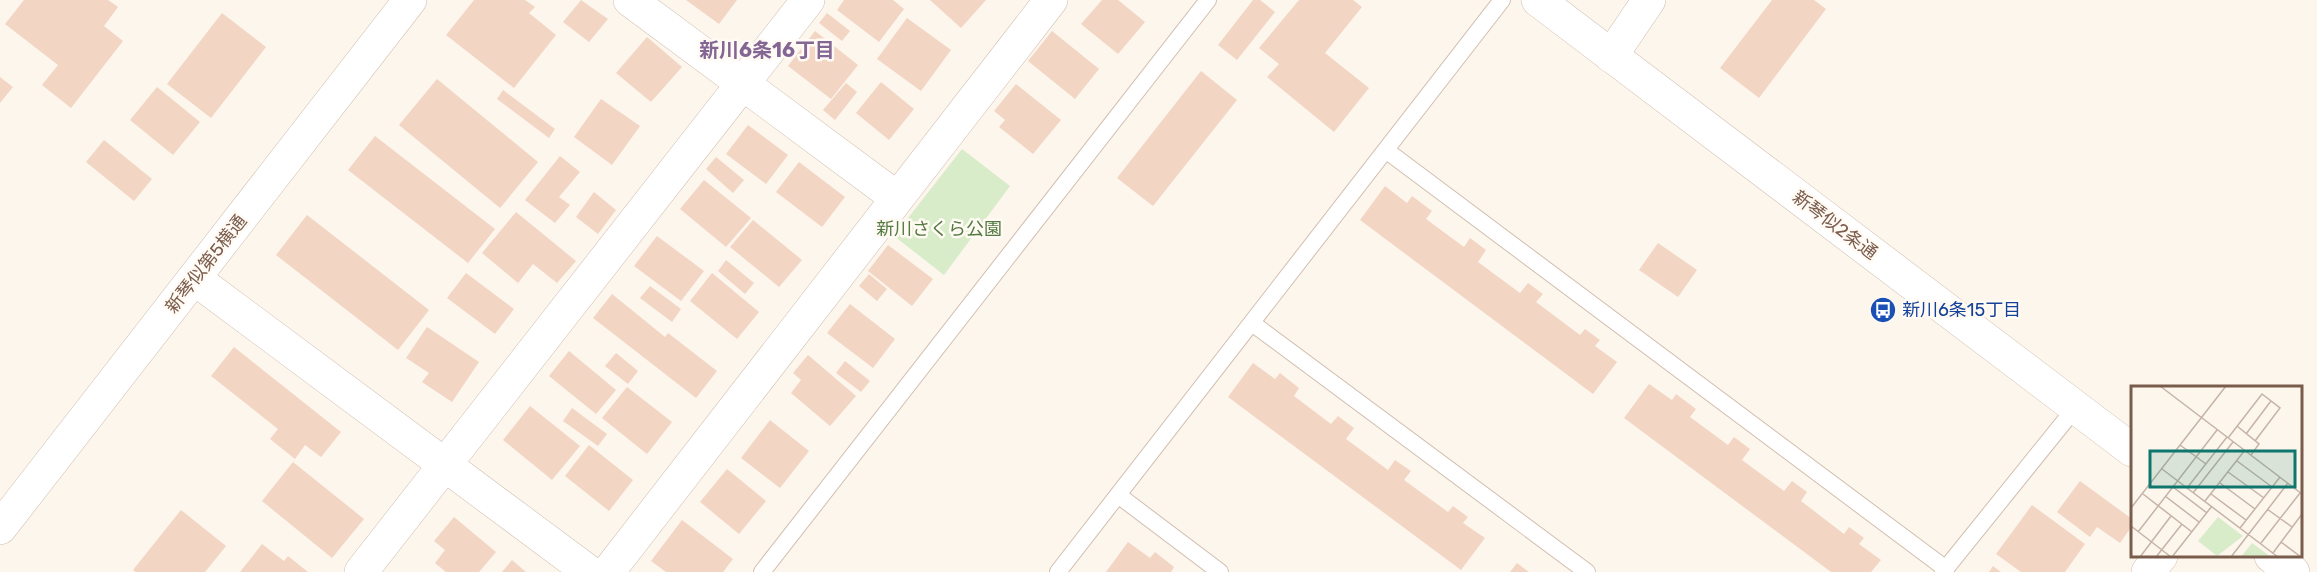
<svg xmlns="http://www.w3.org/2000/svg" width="2317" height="572" font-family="Rubik,'Noto Sans JP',sans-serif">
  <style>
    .green { fill: #d8ecc9 }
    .building { fill: #f3d5c3 }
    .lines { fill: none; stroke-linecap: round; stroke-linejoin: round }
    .service-casing { stroke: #d1beb0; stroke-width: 18 }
    .minor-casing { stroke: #d1beb0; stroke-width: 34 }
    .tertiary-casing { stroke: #d1beb0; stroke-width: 34 }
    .service { stroke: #fff; stroke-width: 16 }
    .minor { stroke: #fff; stroke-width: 33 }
    .tertiary { stroke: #fff; stroke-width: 33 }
    .labels { text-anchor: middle; stroke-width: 5; stroke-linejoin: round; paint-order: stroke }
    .street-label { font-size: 18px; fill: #7a5c4d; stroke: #fffaf3 }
    .park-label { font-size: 18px; fill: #537a41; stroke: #fffaf3 }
    .transit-label { font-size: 18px; fill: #164399; stroke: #fffaf3; text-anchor: start }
    .neighbourhood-label { font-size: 20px; font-weight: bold; fill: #846695; stroke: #fffaf3 }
    .inset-road { fill: none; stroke: #c5b3a7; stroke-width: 1.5 }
    .view { fill: #0f766e; fill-opacity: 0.15; stroke: #0f766e; stroke-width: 3 }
    .inset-edge { fill: none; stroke: #7a5c4d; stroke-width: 3 }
  </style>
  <rect width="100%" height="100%" fill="#fdf6ec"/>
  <path class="green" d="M962,149L1010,186L944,275L894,236Z"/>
  <g class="building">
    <path d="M24,0H108L118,7L104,26L123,41L71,108L42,85L58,65L5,24Z"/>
    <path d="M474,0H525L535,7L529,13L556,35L514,88L446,35Z"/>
    <path d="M581,0L608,19L589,42L563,22Z"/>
    <path d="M686,0H737L719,24Z"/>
    <path d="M844,0H893L904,9L879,42L837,10Z"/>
    <path d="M930,0H986L961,28Z"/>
    <path d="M1102,0H1118L1145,22L1118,54L1081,24Z"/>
    <path d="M1253,0H1260L1275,12L1237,60L1218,45Z"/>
    <path d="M1299,0H1353L1362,7L1325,53L1369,88L1334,132L1267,77L1279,64L1259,48Z"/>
    <path d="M1772,0H1814L1826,9L1759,98L1720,68Z"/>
    <path d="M222,13L266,47L211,118L167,84Z"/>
    <path d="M827,13L850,31L842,41L819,23Z"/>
    <path d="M907,18L951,50L921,91L877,59Z"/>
    <path d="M815,31L858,65L831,99L788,66Z"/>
    <path d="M1052,31L1099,69L1075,99L1028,61Z"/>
    <path d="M647,37L682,67L651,102L616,73Z"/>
    <path d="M1201,71L1237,100L1153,206L1117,178Z"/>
    <path d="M0,77L13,87L0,103Z"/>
    <path d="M437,79L538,162L500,208L399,125Z"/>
    <path d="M881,82L914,109L889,140L856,113Z"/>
    <path d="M846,83L857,92L835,120L823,110Z"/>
    <path d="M1016,84L1061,120L1033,154L999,127L1005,120L994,111Z"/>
    <path d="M157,87L200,122L173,155L130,120Z"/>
    <path d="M503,90L555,129L549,138L497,99Z"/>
    <path d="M601,99L640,126L612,165L574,137Z"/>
    <path d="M748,125L788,155L766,184L726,154Z"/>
    <path d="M375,136L495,229L468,263L348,170Z"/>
    <path d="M104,140L152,179L134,201L86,162Z"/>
    <path d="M560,156L580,172L559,197L570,205L555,223L525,200Z"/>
    <path d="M716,157L744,180L733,193L706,169Z"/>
    <path d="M799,162L845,197L822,227L776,192Z"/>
    <path d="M704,180L751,218L726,247L680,209Z"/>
    <path d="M1385,186L1407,203L1412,196L1432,211L1426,219L1464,247L1470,238L1486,250L1478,262L1520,293L1528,283L1543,294L1536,302L1580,335L1585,329L1600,340L1595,346L1617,362L1593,394L1360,220Z"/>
    <path d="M594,192L616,210L598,234L576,217Z"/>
    <path d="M516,212L576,261L557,283L533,264L518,283L482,253Z"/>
    <path d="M307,215L429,310L398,350L276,255Z"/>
    <path d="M753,220L802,260L779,287L730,247Z"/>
    <path d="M657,236L704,271L681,301L634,266Z"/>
    <path d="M1658,243L1697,270L1678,297L1639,270Z"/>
    <path d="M888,245L933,279L912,306L868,271Z"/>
    <path d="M726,260L754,283L745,294L718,271Z"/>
    <path d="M466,273L514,309L495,334L447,298Z"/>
    <path d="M712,273L759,312L737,339L690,301Z"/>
    <path d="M869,274L887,289L877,301L859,286Z"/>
    <path d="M650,286L681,309L672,322L640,298Z"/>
    <path d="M612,294L665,337L668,333L717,371L696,398L593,318Z"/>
    <path d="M850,304L895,339L873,368L827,333Z"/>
    <path d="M427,327L479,362L452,402L422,382L429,373L406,358Z"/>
    <path d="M234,347L341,432L321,457L305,445L295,459L270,439L278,429L211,376Z"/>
    <path d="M569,351L616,390L596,414L549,376Z"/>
    <path d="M616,353L638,371L628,384L605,366Z"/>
    <path d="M808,355L856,396L830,426L791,393L801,380L793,373Z"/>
    <path d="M845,361L870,381L861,392L836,373Z"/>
    <path d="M1253,363L1275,379L1280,373L1299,388L1294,396L1331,424L1338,416L1354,428L1346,439L1388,470L1395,460L1411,471L1404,480L1448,512L1453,506L1468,517L1463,523L1485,538L1461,570L1228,397Z"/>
    <path d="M1649,384L1672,400L1676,394L1696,409L1690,417L1728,445L1734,437L1750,449L1742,460L1784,491L1792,481L1807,492L1801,501L1844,534L1849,527L1864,538L1859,544L1881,560L1871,572H1831L1624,418Z"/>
    <path d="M627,387L672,422L647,454L602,418Z"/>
    <path d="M530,406L580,446L552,480L503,440Z"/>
    <path d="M572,408L607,434L598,446L563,421Z"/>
    <path d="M770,420L809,451L780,488L741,458Z"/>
    <path d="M589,445L633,480L609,511L565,476Z"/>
    <path d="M293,462L364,519L332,558L262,501Z"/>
    <path d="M727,469L766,501L739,534L700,502Z"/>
    <path d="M2080,481L2132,519V526L2120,543L2097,527L2090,537L2057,512Z"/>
    <path d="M2032,505L2085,544L2065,572H2021L1996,554Z"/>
    <path d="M181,510L226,546L205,572H136L133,570Z"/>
    <path d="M454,517L496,552L479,572H446L435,563L445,550L434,541Z"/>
    <path d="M682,520L733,559L723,572H666L651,561Z"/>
    <path d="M1128,542L1150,558L1155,552L1174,567L1171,572H1106Z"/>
    <path d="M262,544L284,561L288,556L308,572H240Z"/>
    <path d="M512,560L526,572H502Z"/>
    <path d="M1517,563L1529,572H1510Z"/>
    <path d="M1993,566L2001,572H1989Z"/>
  </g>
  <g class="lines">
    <g class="service-casing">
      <g id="service">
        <path d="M1387,151L1946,569"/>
        <path d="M1252,323L1587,572"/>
        <path d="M1118,495L1220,572"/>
        <path d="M762,572L1208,0"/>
        <path d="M1058,572L1502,0"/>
        <path d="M1943,572L2076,407"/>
      </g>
    </g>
    <g class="minor-casing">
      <g id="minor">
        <path d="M630,0L897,198"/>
        <path d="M1611,56L1649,0"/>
        <path d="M195,279L589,572"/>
        <path d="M361,572L808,0"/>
        <path d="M608,572L1051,0"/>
        <path d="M2148,572L2161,556"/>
      </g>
    </g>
    <g class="tertiary-casing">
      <g id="tertiary">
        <path d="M1538,0L2132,450"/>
        <path d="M0,528L410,0"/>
        <path d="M2271,556L2293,572"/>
      </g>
    </g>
    <use href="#service" class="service"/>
    <use href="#minor" class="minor"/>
    <use href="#tertiary" class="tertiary"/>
  </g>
  <defs>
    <g id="bus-disc" transform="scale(1.35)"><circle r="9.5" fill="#1a4fb4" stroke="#fffaf3"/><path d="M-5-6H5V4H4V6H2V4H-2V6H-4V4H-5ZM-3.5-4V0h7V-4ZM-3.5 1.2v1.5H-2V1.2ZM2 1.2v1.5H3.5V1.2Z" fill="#fff"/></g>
  </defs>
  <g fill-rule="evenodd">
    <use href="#bus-disc" x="1883" y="310"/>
  </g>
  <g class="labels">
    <g class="street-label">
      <text transform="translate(1835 225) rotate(37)" y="6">新琴似2条通</text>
      <text transform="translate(206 264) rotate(-52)" y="6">新琴似第5横通</text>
    </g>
    <g class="park-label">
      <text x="939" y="235">新川さくら公園</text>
    </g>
    <g class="transit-label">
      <text x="1902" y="316">新川6条15丁目</text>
    </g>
    <g class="neighbourhood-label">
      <text x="767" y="57">新川6条16丁目</text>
    </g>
  </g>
  <g transform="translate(2131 386)">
    <rect width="171" height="171" fill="#fdf6ec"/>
    <path d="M87,131L112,150L86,170L67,155ZM121,157L140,171H110Z" fill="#d8ecc9"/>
    <path class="inset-road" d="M29,0L171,108M106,40L128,58L120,69M115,48L140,15M97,52L131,8L149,22L124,55M49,59L75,78M106,75L141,101M31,83L147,171M97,86L133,112M89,97L124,123M42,101L76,127M56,102L96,51M62,107L102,56M12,108L61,146M80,108L115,134M34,110L68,136M74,115L114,64M0,122L95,0M136,123L161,141M0,140L40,171M109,142L149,91M7,146L86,44M150,156L170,171M130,157L169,107M142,167L171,128M9,171L40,130M25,171L51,138M41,171L81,120M100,171L157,97"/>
    <path class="view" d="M19,65H164V101H19Z"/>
    <rect width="171" height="171" class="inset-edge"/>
  </g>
</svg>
